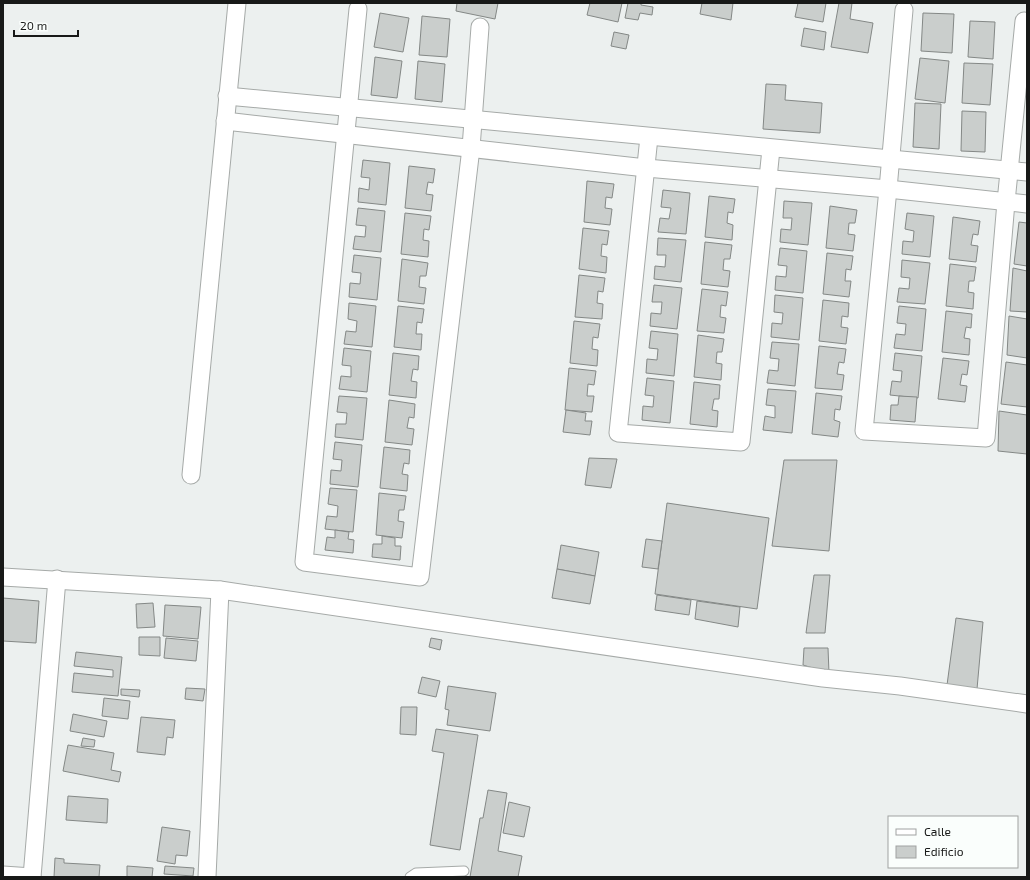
<svg xmlns="http://www.w3.org/2000/svg" width="1030" height="880" font-family="'Exo 2',sans-serif">
  <style>
    .building { fill: #cacecc; stroke: #848886 }
    .lines { fill: none; stroke-linecap: round; stroke-linejoin: round }
    .service-casing { stroke: #a6aaa8; stroke-width: 11 }
    .minor-casing { stroke: #a6aaa8; stroke-width: 19 }
    .service { stroke: #fff; stroke-width: 9 }
    .minor { stroke: #fff; stroke-width: 17 }
  </style>
  <rect width="100%" height="100%" fill="#ecf0ef"/>
  <g class="building">
    <path d="M457,3H498L495,19L456,11Z"/>
    <path d="M590,3H622L618,22L587,15Z"/>
    <path d="M628,3H641V5L653,7L652,15L640,13L638,20L625,18Z"/>
    <path d="M702,3H733L731,20L700,14Z"/>
    <path d="M798,3H826L823,22L795,17Z"/>
    <path d="M839,3H852L850,19L873,23L868,53L831,47Z"/>
    <path d="M380,13L409,18L403,52L374,47Z"/>
    <path d="M923,13L954,14L952,53L921,51Z"/>
    <path d="M422,16L450,19L447,57L419,55Z"/>
    <path d="M970,21L995,22L993,59L968,57Z"/>
    <path d="M804,28L826,32L824,50L801,46Z"/>
    <path d="M614,32L629,35L626,49L611,46Z"/>
    <path d="M375,57L402,61L397,98L371,95Z"/>
    <path d="M920,58L949,61L945,103L915,99Z"/>
    <path d="M418,61L445,64L442,102L415,99Z"/>
    <path d="M964,63L993,64L990,105L962,103Z"/>
    <path d="M766,84L786,85L785,100L822,103L820,133L763,129Z"/>
    <path d="M915,103L941,104L939,149L913,147Z"/>
    <path d="M962,111L986,112L985,152L961,151Z"/>
    <path d="M363,160L390,163L386,205L358,202L359,188L369,190L370,178L361,177Z"/>
    <path d="M409,166L435,169L433,183L428,182L426,194L433,195L431,211L405,208Z"/>
    <path d="M587,181L614,184L612,198L606,197L605,208L612,209L610,225L584,222Z"/>
    <path d="M663,190L690,193L686,234L658,232L660,218L669,219L671,208L661,207Z"/>
    <path d="M709,196L735,199L733,213L728,212L727,223L733,225L732,240L705,237Z"/>
    <path d="M784,201L812,203L808,245L780,242L781,229L791,230L792,218H783Z"/>
    <path d="M830,206L857,210L855,223H849L848,234L855,235L853,251L826,248Z"/>
    <path d="M358,208L385,211L381,252L353,249L355,236L365,237L366,226L356,225Z"/>
    <path d="M405,213L431,216L429,230L424,229L423,240L429,241L428,257L401,254Z"/>
    <path d="M907,213L934,216L930,257L902,254L903,241L913,242L914,231L905,229Z"/>
    <path d="M953,217L980,221L978,235L973,234L971,245L978,246L976,262L949,259Z"/>
    <path d="M1019,222L1027,223V266L1014,264Z"/>
    <path d="M583,228L609,231L607,245L602,244L601,256L607,257L606,273L579,269Z"/>
    <path d="M658,238L686,240L681,282L654,279L655,266L665,267L666,255H657Z"/>
    <path d="M705,242L732,245L730,259H724L723,270L730,271L728,287L701,284Z"/>
    <path d="M780,248L807,251L803,293L775,290L776,276L786,277L787,266L778,265Z"/>
    <path d="M827,253L853,256L851,270L846,269L845,281H851L849,297L823,294Z"/>
    <path d="M354,255L381,258L377,300L349,297L350,283L360,284L361,273L352,272Z"/>
    <path d="M402,259L428,263L426,276H420L419,287L426,288L424,304L398,301Z"/>
    <path d="M902,260L930,263L925,304L897,302L899,288L909,289L910,278L901,277Z"/>
    <path d="M950,264L976,267L974,281H969L968,292L974,293L973,309L946,306Z"/>
    <path d="M1013,268L1027,271V312L1010,311Z"/>
    <path d="M579,275L605,278L603,292L598,291L597,303L603,304L602,319L575,317Z"/>
    <path d="M654,285L682,288L677,329L650,326L651,313L661,314L662,302H652Z"/>
    <path d="M702,289L728,292L726,306L721,305L720,317L726,318L724,333L697,331Z"/>
    <path d="M775,295L803,298L799,340L771,337L772,323L782,324L783,313L774,312Z"/>
    <path d="M823,300L849,303L848,317L842,316L841,327L848,328L846,344L819,341Z"/>
    <path d="M349,303L376,306L372,347L344,344L346,331L356,332L357,321L348,319Z"/>
    <path d="M398,306L424,309L422,323L417,322L416,334H422L421,350L394,347Z"/>
    <path d="M899,306L926,309L922,351L894,348L896,334L905,335L906,324L897,323Z"/>
    <path d="M946,311L972,314L971,328L966,327L964,338L970,339L969,355L942,352Z"/>
    <path d="M1009,316L1027,319V358L1007,355Z"/>
    <path d="M574,321L600,324L598,338L593,337L592,349L598,350L597,366L570,363Z"/>
    <path d="M651,331L678,334L674,376L646,373L647,359L657,360L658,349L649,348Z"/>
    <path d="M698,335L724,339L722,352H717L716,363L722,364L721,380L694,377Z"/>
    <path d="M772,342L799,344L795,386L767,383L769,370L778,371L779,359L770,358Z"/>
    <path d="M819,346L846,349L844,363L839,362L837,374L844,375L842,390L815,388Z"/>
    <path d="M344,348L371,351L367,392L339,389L341,376L351,377V366L342,365Z"/>
    <path d="M393,353L419,356L418,370L413,369L411,381L417,382L416,398L389,395Z"/>
    <path d="M895,353L922,356L918,398L890,395L892,381L901,382L902,371L893,370Z"/>
    <path d="M943,358L969,361L967,375L962,374L960,385L967,386L965,402L938,399Z"/>
    <path d="M1006,362L1027,365V407L1001,404Z"/>
    <path d="M569,368L596,371L594,385L588,384L587,396H594L592,412L565,410Z"/>
    <path d="M647,378L674,381L670,423L642,420L643,406L653,407L654,396L645,395Z"/>
    <path d="M694,382L720,385L719,399H714L712,410L718,411L717,427L690,424Z"/>
    <path d="M768,389L796,391L792,433L763,430L765,416L775,418V406L766,405Z"/>
    <path d="M816,393L842,396L840,410L835,409L834,420L840,422L838,437L812,434Z"/>
    <path d="M339,396L367,398L363,440L335,437L336,424H346L347,413L337,412Z"/>
    <path d="M899,396L917,397L915,422L890,420L891,405H898Z"/>
    <path d="M389,400L415,404L414,418L409,417L407,428L414,429L412,445L385,442Z"/>
    <path d="M566,410L586,413L585,421H592L590,435L563,432Z"/>
    <path d="M999,411L1027,415V454L998,451Z"/>
    <path d="M335,442L362,445L358,487L330,484L331,470L341,471L342,460L333,459Z"/>
    <path d="M384,447L410,450L409,464L404,463L402,474L408,475L407,491L380,488Z"/>
    <path d="M589,458L617,459L611,488L585,485Z"/>
    <path d="M784,460H837L829,551L772,546Z"/>
    <path d="M330,488L357,490L353,532L325,529L327,516L337,517L338,506L328,504Z"/>
    <path d="M379,493L406,496L404,510H399L398,521L404,522L402,538L376,535Z"/>
    <path d="M667,503L769,518L757,609L655,594Z"/>
    <path d="M335,530L349,532L348,539L354,540L353,553L325,550L327,537L335,538Z"/>
    <path d="M382,536L395,538V546H401L400,560L372,557L373,544H382Z"/>
    <path d="M646,539L662,541L658,569L642,567Z"/>
    <path d="M561,545L599,552L595,576L557,569Z"/>
    <path d="M557,569L595,576L590,604L552,598Z"/>
    <path d="M814,575H830L825,633H806Z"/>
    <path d="M657,595L691,600L689,615L655,610Z"/>
    <path d="M3,598L39,601L36,643L3,641Z"/>
    <path d="M697,601L740,607L738,627L695,619Z"/>
    <path d="M153,603L155,627L137,628L136,604Z"/>
    <path d="M165,605L201,607L198,639L163,636Z"/>
    <path d="M956,618L983,622L977,689L947,685Z"/>
    <path d="M139,637H160V656L139,655Z"/>
    <path d="M166,638L198,641L196,661L164,658Z"/>
    <path d="M431,638L442,640L440,650L429,647Z"/>
    <path d="M804,648H828L829,673L803,665Z"/>
    <path d="M76,652L122,657L118,696L72,692L74,673L113,677V670L74,666Z"/>
    <path d="M422,677L440,681L436,697L418,693Z"/>
    <path d="M448,686L496,693L490,731L447,725L449,710L445,709Z"/>
    <path d="M186,688L205,689L203,701L185,699Z"/>
    <path d="M121,689L140,690L139,697L121,695Z"/>
    <path d="M104,698L130,701L128,719L102,716Z"/>
    <path d="M401,707H417L416,735L400,734Z"/>
    <path d="M73,714L107,721L104,737L70,731Z"/>
    <path d="M141,717L175,720L173,738L167,737L165,755L137,752Z"/>
    <path d="M436,729L478,735L460,850L430,845L444,753L432,751Z"/>
    <path d="M83,738L95,740L94,747L81,746Z"/>
    <path d="M68,745L114,753L111,770L121,772L119,782L63,771Z"/>
    <path d="M488,790L507,793L498,851L522,856L518,877H470L480,818H483Z"/>
    <path d="M68,796L108,799L107,823L66,820Z"/>
    <path d="M509,802L530,807L524,837L503,833Z"/>
    <path d="M162,827L190,831L187,856L176,855L175,864L157,861Z"/>
    <path d="M55,858L64,859V863L100,865L99,877H54Z"/>
    <path d="M127,866L153,868L152,877H127Z"/>
    <path d="M165,866L194,868L193,876L164,874Z"/>
  </g>
  <g class="lines">
    <g class="service-casing">
      <path id="service" d="M410,877L416,873L464,871"/>
    </g>
    <g class="minor-casing">
      <g id="minor">
        <path d="M358,9L304,562L420,577L471,148L480,27"/>
        <path d="M904,10L888,189L864,431L986,438L1006,202L1024,21"/>
        <path d="M227,96L1027,172"/>
        <path d="M225,121L646,168L888,189L1027,204"/>
        <path d="M649,137L618,433L741,442L771,149"/>
        <path d="M191,475L237,3"/>
        <path d="M3,577L220,590L823,678L900,686L1027,704"/>
        <path d="M3,875L32,877"/>
        <path d="M32,877L57,579"/>
        <path d="M207,877L220,590"/>
      </g>
    </g>
    <use href="#service" class="service"/>
    <use href="#minor" class="minor"/>
  </g>
  <rect width="1030" height="880" fill="none" stroke="#181918" stroke-width="8"/>
  <rect x="888" y="816" width="130" height="52" fill="#fafefc" stroke="#a0a2a1"/>
  <rect x="896" y="829" width="20" height="6" fill="#ffffff" stroke="#a0a2a1"/>
  <text x="924" y="836" font-size="12" fill="#181918">Calle</text>
  <rect x="896" y="846" width="20" height="12" fill="#cacecc" stroke="#a0a2a1"/>
  <text x="924" y="856" font-size="12" fill="#181918">Edificio</text>
  <path d="M14 30v6h64v-6" fill="none" stroke="#181918" stroke-width="2"/>
  <text x="20" y="30" font-size="12" fill="#181918" stroke="#fafefc" stroke-width="3" paint-order="stroke">20 m</text>
</svg>
